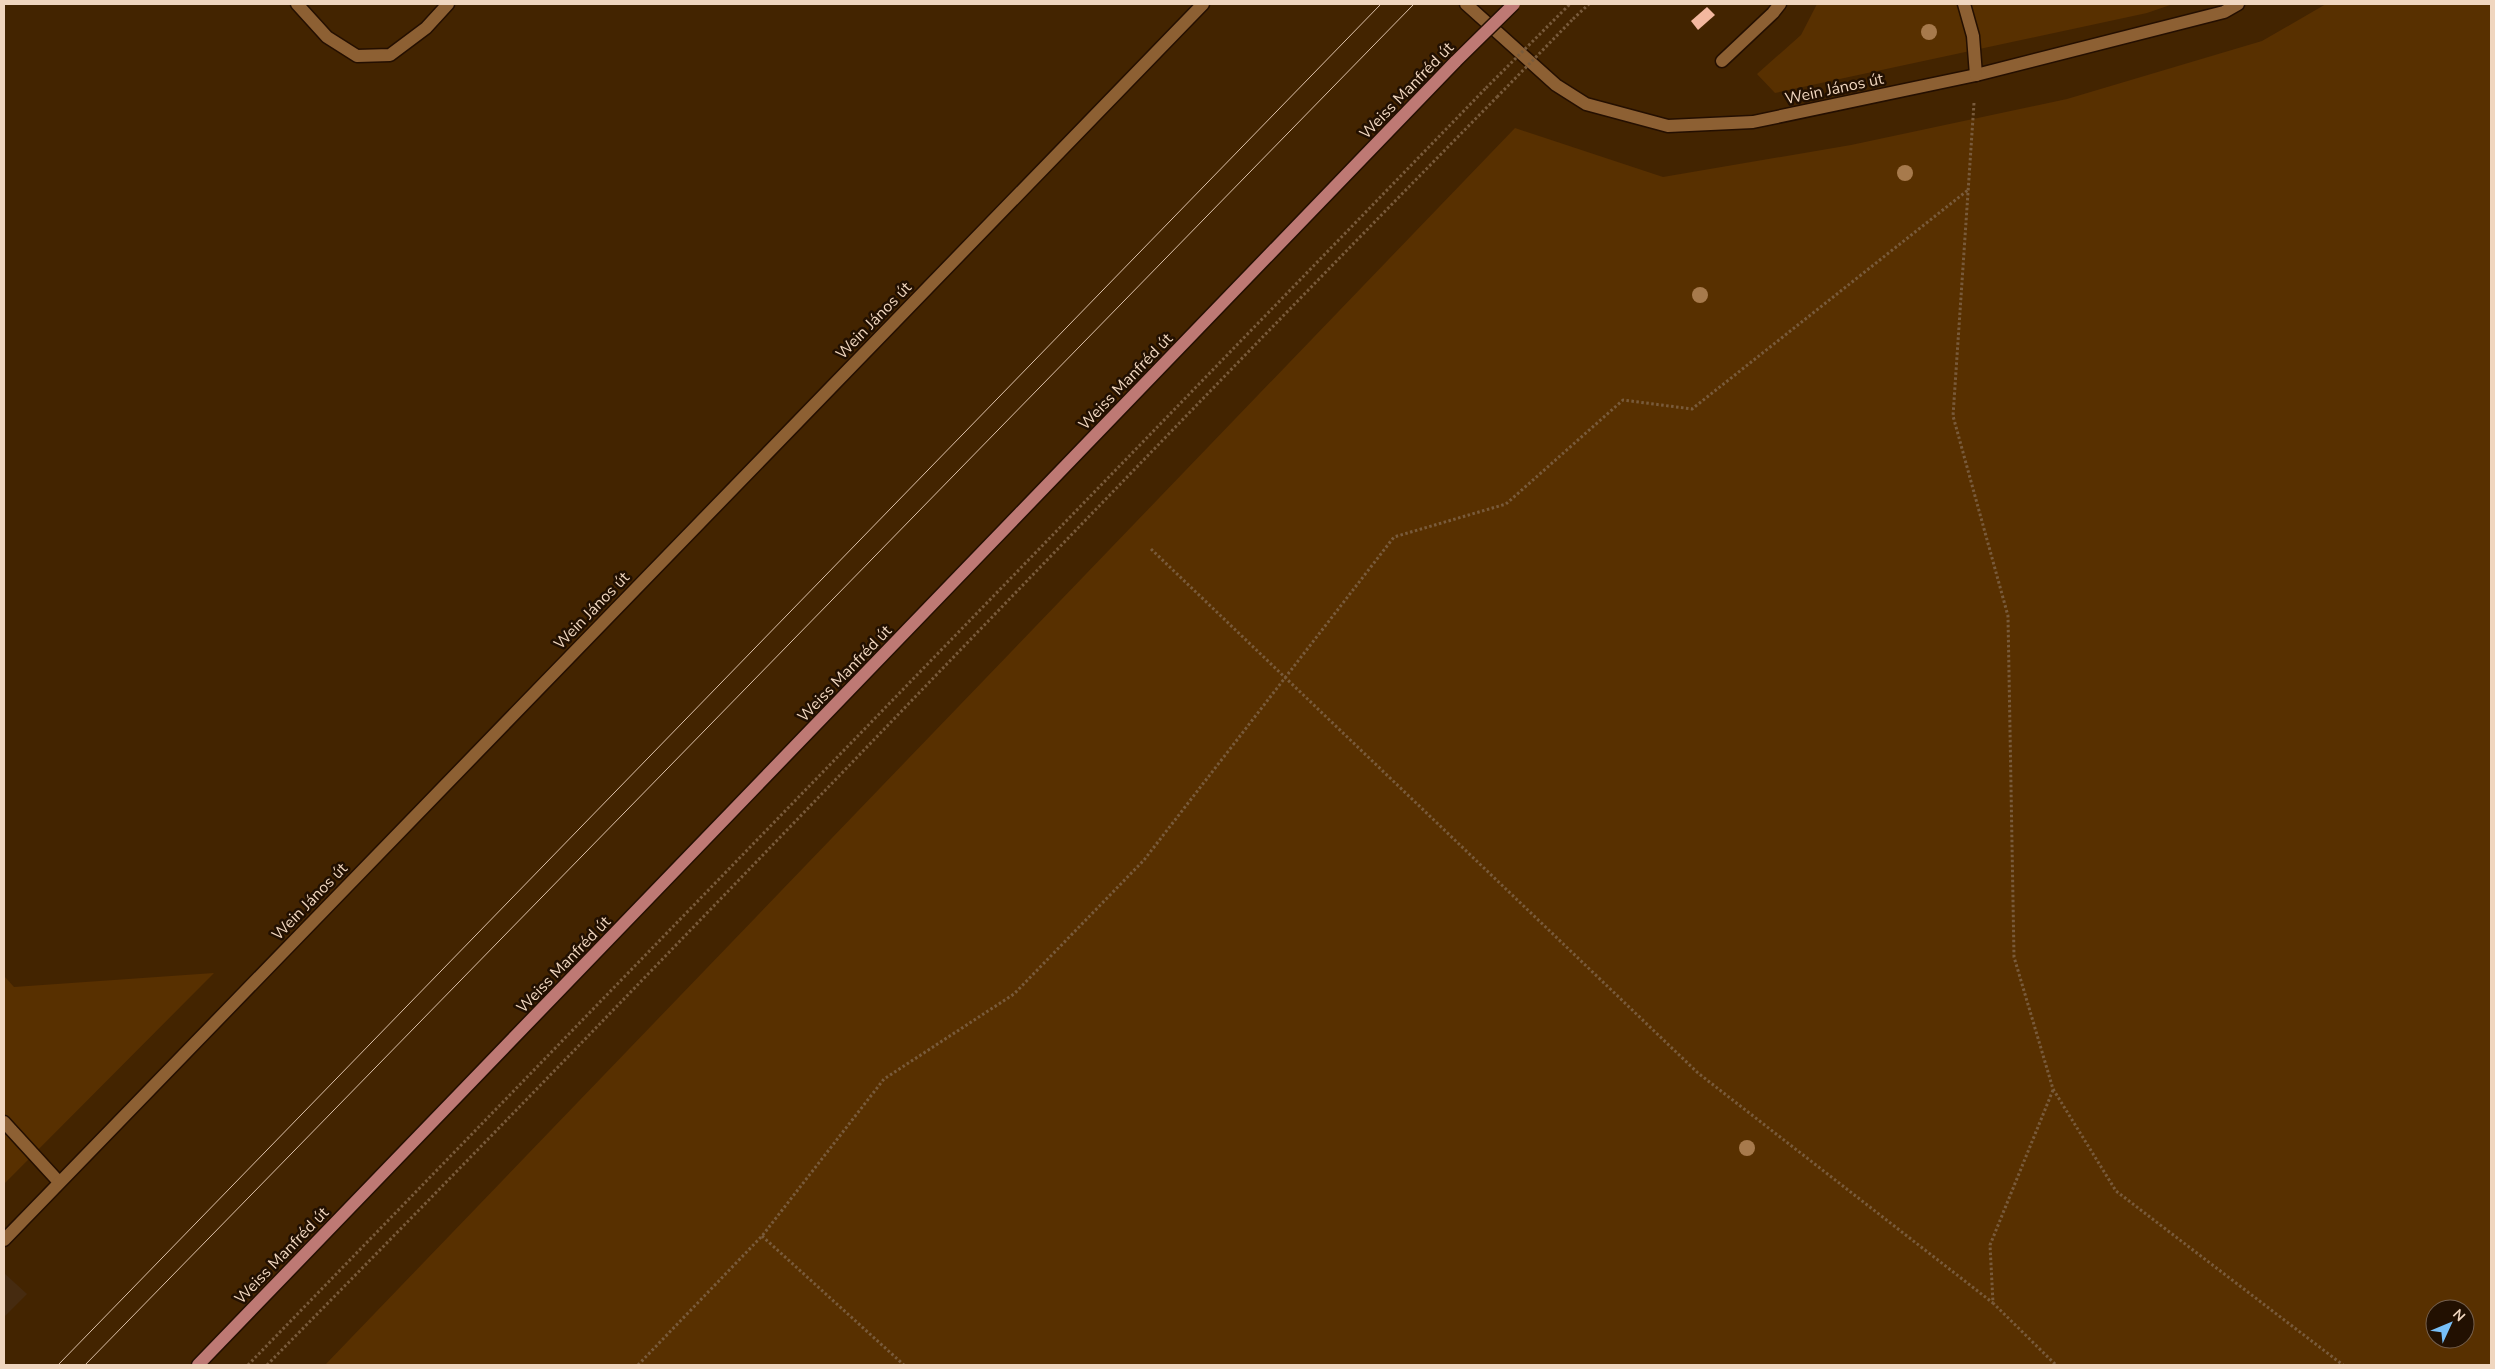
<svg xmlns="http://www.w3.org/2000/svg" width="2495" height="1369" font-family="'Nunito Sans',sans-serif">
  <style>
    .built { fill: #462b10 }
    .green { fill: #583000; fill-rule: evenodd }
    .building { fill: #f3b89f }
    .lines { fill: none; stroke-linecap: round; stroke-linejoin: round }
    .minor-casing { stroke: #240f00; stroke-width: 15 }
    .major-casing { stroke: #240f00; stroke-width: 15 }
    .path { stroke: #795b3b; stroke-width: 3; stroke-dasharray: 2.5 2.5; stroke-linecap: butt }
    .minor { stroke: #8d6033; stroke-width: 12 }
    .major { stroke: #be7974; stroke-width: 12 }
    .tram { stroke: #dcc1a9; stroke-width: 1 }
    .major-bridge-casing { stroke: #240f00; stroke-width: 15; stroke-linecap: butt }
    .path-bridge { stroke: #795b3b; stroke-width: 3; stroke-dasharray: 2.5 2.5; stroke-linecap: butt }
    .major-bridge { stroke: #be7974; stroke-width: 12 }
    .tree { fill: #a77a4c }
    .labels { text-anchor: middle; stroke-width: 5; stroke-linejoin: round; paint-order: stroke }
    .street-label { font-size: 16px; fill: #f0d6bf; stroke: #221001 }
  </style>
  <rect width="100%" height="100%" fill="#432400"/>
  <path class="built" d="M4,1273L27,1294L4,1317Z"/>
  <g class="green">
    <path d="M1817,4H2173L2147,13L1775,93L1757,74L1801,35Z"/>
    <path d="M2326,4H2491V1365H325L1515,128L1663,177L1851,145L2067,99L2262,41ZM2435,1309H2465V1339H2435Z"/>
    <path d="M214,973L4,1184V976L14,987Z"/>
  </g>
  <path class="building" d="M1707,7L1715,15L1698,30L1691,21Z"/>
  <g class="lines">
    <g class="minor-casing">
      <g id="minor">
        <path d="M297,4L327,37L357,56L390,55L426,28L448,4"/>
        <path d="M1466,4L1556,85L1586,104L1668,126L1753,122L1976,75L2224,12L2238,4"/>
        <path d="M1964,4L1973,36L1976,75"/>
        <path d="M1722,61L1773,13L1780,4"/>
        <path d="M4,1122L59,1182"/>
        <path d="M4,1240L1203,4"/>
      </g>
    </g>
    <g class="major-casing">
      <path id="major" d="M198,1365L1456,61"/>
    </g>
    <g class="path">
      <path d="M1564,10L1570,4"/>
      <path d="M1573,19L1589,4"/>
      <path d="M1974,103L1953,416L2008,616L2014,957L2053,1089L2116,1191L2343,1365"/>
      <path d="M1151,549L1698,1073L1993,1303"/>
      <path d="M2053,1090L1990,1245L1993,1303L2056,1365"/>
      <path d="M762,1236L904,1365"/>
      <path d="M248,1365L1486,88"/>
      <path d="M267,1365C680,946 1084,517 1497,97"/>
      <path d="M638,1365L762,1236L884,1079L1014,994L1144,860L1394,537L1506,504L1623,400L1692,409L1968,190"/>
    </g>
    <use href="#minor" class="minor"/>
    <use href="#major" class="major"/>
    <g class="tram">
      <path d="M58,1365L1381,4"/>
      <path d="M85,1365L1414,4"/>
    </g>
    <g class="major-bridge-casing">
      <path id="major-bridge" d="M1456,61L1514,4"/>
    </g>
    <g class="path-bridge">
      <path d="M1486,88L1564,10"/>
      <path d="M1497,97L1573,19"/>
    </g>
    <use href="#major-bridge" class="major-bridge"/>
  </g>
  <g class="tree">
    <circle cx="1929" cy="32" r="8"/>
    <circle cx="1905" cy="173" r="8"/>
    <circle cx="1700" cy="295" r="8"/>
    <circle cx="1747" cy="1148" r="8"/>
  </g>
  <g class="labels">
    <g class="street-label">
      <text transform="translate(1834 88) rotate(-12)" y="6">Wein János út</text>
      <text transform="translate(1406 90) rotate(-46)" y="6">Weiss Manfréd út</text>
      <text transform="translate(873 320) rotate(-46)" y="6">Wein János út</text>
      <text transform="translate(1125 381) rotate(-46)" y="6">Weiss Manfréd út</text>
      <text transform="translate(591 610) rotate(-46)" y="6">Wein János út</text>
      <text transform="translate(844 673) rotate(-46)" y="6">Weiss Manfréd út</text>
      <text transform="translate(309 901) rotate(-46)" y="6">Wein János út</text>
      <text transform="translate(563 964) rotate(-46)" y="6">Weiss Manfréd út</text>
      <text transform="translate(281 1255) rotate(-46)" y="6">Weiss Manfréd út</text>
    </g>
  </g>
  <rect width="2495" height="1369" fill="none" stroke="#f0d6bf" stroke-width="10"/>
  <g transform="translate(2450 1324) rotate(46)"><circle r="24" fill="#221001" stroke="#745f4d"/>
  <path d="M0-4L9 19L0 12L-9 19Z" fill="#78bff7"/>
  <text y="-8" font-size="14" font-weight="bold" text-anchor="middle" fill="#f0d6bf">N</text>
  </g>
</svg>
